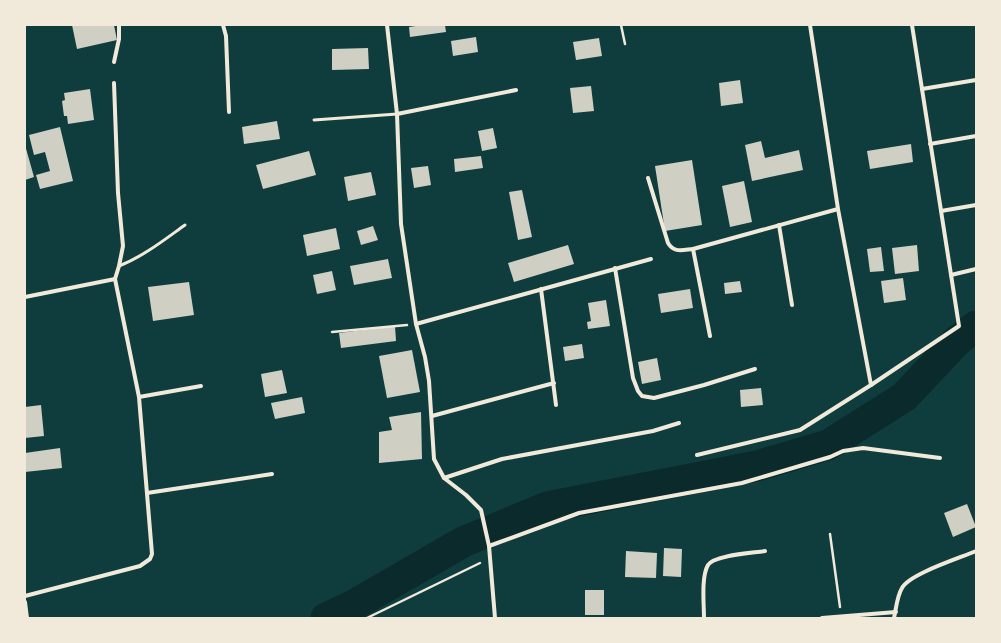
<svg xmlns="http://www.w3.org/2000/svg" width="1001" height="643" font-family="'Sofia Sans Condensed',sans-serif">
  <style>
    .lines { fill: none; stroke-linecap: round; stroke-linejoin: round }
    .river { stroke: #0a2a2b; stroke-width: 31 }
    .building { fill: #cfcfc3 }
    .path { stroke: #f1e9da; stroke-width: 2.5 }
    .service { stroke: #f1e9da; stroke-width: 3 }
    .minor { stroke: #f1e9da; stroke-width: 4 }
  </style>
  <rect width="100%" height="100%" fill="#0f3d3e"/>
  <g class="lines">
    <path class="river" d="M326,618L354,605L463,542L547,507L757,466L828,445L904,397L958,340L976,326"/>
  </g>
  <g class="building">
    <path d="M72,25H114L117,40L77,49Z"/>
    <path d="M422,25H445L446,32L410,37L409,27Z"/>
    <path d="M476,37L478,52L453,56L451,41Z"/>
    <path d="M599,38L602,56L576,60L573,42Z"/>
    <path d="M368,48L369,69L332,70V49Z"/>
    <path d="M740,80L743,103L721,106L719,83Z"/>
    <path d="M591,86L594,111L573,113L570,88Z"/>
    <path d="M90,89L94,120L68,124L67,116H64L62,101L65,100L64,93Z"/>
    <path d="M277,121L280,139L244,144L242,127Z"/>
    <path d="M60,127L73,181L40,189L36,175L50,171L45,152L34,155L29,135Z"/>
    <path d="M493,128L497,148L482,151L478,131Z"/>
    <path d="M761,141L765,158L799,150L803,170L752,181L745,145Z"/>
    <path d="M911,144L913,162L870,169L867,151Z"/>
    <path d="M25,145L34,177L25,180Z"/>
    <path d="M309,151L316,175L263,189L256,165Z"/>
    <path d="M481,156L483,168L455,172L454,159Z"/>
    <path d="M692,160L702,225L665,231L655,166Z"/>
    <path d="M428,166L431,185L414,188L411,168Z"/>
    <path d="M371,172L376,195L348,201L344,177Z"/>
    <path d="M744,181L752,222L730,227L722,186Z"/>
    <path d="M522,190L532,237L518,240L509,192Z"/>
    <path d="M373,226L378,240L361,245L357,231Z"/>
    <path d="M336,228L340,249L307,256L303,235Z"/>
    <path d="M568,245L574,264L514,282L508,263Z"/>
    <path d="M917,245L919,271L895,274L892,248Z"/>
    <path d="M881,247L884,271L870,272L867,249Z"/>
    <path d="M388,259L392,278L354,285L350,266Z"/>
    <path d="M332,271L336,290L317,294L313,275Z"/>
    <path d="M903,278L906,300L884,303L881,281Z"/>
    <path d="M740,281L742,292L725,294L724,283Z"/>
    <path d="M189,282L194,315L153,321L148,287Z"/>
    <path d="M690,289L693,308L661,313L658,294Z"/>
    <path d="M606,300L610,326L588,329L587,322L591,321L588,303Z"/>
    <path d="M395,326L396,341L341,348L339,333Z"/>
    <path d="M582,344L584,358L565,361L563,347Z"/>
    <path d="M412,350L420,392L387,398L379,356Z"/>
    <path d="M657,358L661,380L642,384L638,362Z"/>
    <path d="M282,370L287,393L265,397L261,374Z"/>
    <path d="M761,388L763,405L741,407L740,390Z"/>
    <path d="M302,397L305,413L275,419L271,403Z"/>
    <path d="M41,405L44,436L25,438V407Z"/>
    <path d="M421,412L422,459L379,463V432L392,430L389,417Z"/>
    <path d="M60,448L62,468L25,472V453Z"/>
    <path d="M967,504L976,527L953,537L944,513Z"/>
    <path d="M664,548L682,549L681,577L663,576Z"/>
    <path d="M626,551L657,553L656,578L625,577Z"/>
    <rect x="585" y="590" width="19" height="25"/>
  </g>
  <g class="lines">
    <g class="path">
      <path d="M621,25L625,44"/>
      <path d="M332,332L407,325"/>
      <path d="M830,534L840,607"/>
      <path d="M367,618L480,563"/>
    </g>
    <g class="service">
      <path d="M314,120L397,114"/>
      <path d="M119,266C144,256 164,240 185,225"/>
    </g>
    <g class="minor">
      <path d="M223,25L226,36L229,112"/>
      <path d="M387,25L397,114L401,224L416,324L425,357L429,381L434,459L444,478L466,495L481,510L489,546L495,618"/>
      <path d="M810,25L838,209L871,385"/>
      <path d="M114,62L119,39V25"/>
      <path d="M922,89L976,80"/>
      <path d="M397,114L516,90"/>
      <path d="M930,144L976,136"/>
      <path d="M648,178L668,243C674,253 682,250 693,249L838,209"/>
      <path d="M941,211L976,205"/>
      <path d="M779,225L792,305"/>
      <path d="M693,249L710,336"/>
      <path d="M615,268L633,378L638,391L642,396L654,398L704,385L755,369"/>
      <path d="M951,275L976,269"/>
      <path d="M541,289L556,405"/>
      <path d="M25,297L115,279"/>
      <path d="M416,324L651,259"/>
      <path d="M139,397L201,386"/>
      <path d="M432,416L554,383"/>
      <path d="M697,455L800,430L871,385L959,326L912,25"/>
      <path d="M444,478L502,459L653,431L679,423"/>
      <path d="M147,493L272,474"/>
      <path d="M489,546L579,513L742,483L830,457L843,451L863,448L940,458"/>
      <path d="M25,596L140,566L150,559L152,554L139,397L115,279L119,266L123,246L118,193L114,83"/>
      <path d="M25,602L27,618"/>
      <path d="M704,618C704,604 701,577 708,565C714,555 753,553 765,551"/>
      <path d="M822,618L896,612"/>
      <path d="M894,618C896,609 897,596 902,588C909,574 960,558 976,551"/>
    </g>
  </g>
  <rect width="1001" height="643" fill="none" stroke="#f1e9da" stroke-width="52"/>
</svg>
